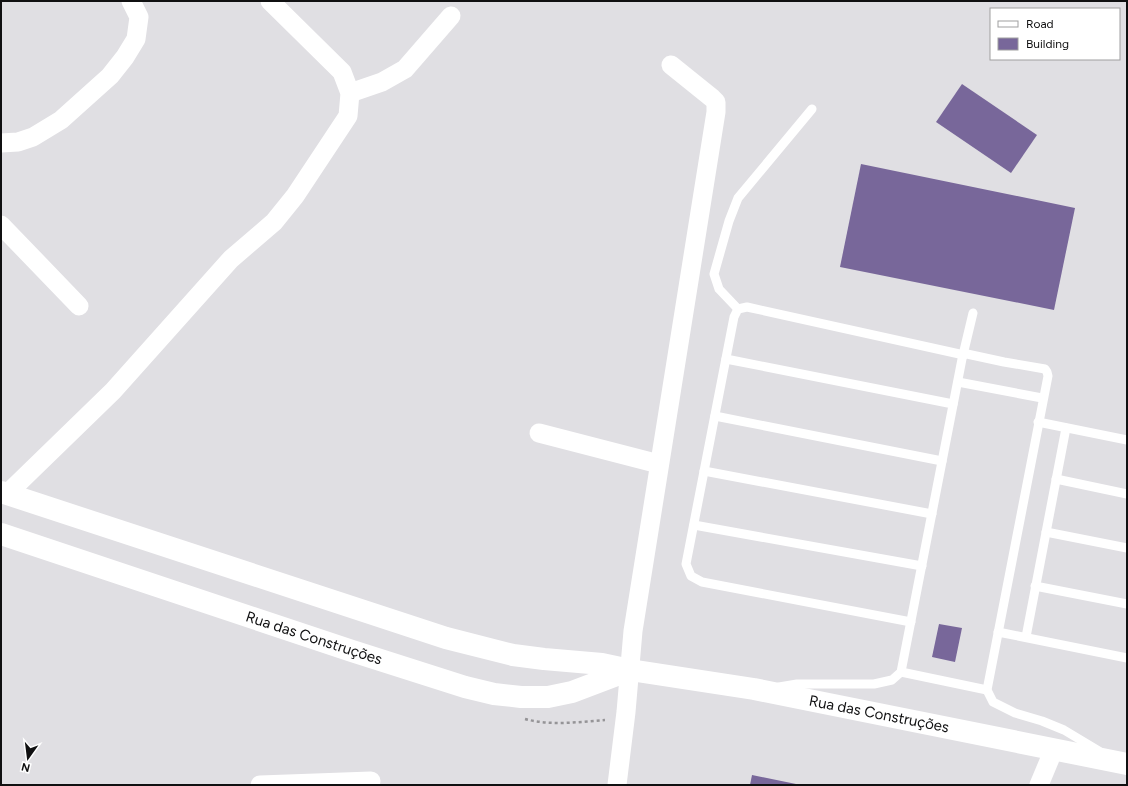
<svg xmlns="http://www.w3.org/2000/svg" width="1128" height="786" font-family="Figtree,sans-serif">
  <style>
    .building { fill: #78679a }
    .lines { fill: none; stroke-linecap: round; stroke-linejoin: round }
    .path { stroke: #959497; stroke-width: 2.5; stroke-dasharray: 3 3; stroke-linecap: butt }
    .service { stroke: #fff; stroke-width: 9 }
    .minor { stroke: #fff; stroke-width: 19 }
    .tertiary { stroke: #fff; stroke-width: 22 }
    .labels { text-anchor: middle; stroke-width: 3; stroke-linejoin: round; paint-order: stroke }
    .street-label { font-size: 15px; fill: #101011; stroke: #fff }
  </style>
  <rect width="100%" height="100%" fill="#e0dfe3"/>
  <g class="building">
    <path d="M962,84L1037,135L1011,173L936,122Z"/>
    <path d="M861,164L1075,208L1054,310L840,267Z"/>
    <path d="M939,624L962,628L955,662L932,657Z"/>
    <path d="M752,775L796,784V785H750Z"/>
  </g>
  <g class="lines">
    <path class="path" d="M525,719C551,726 579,722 605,720"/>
    <g class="service">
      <path d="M738,309L719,289L714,274L729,221L738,198L812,109"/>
      <path d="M726,359L953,404"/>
      <path d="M958,382L1042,398"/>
      <path d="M715,416L942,461"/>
      <path d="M1038,422L1127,440"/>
      <path d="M704,471L932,514"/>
      <path d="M1056,479L1127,494"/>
      <path d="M694,525L922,566"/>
      <path d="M1046,532L1127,548"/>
      <path d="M1035,586L1127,604"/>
      <path d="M911,622L702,582L691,576L686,564L734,317L738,309L747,307L964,355L967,354L1004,362L1045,369L1047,372L1048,376L987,690L993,702L1015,713L1042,721L1064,730L1099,751"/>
      <path d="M998,632L1127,658"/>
      <path d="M1026,637L1066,428"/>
      <path d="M901,672L987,690"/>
      <path d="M779,687L797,684H874L892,680L901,672L962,359L973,313"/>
    </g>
    <g class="minor">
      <path d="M350,93L382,82L405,69L451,16"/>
      <path d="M1,143L18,142L33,137L61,120L110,76L125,57L136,39L139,17L131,1"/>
      <path d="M1,225L79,306"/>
      <path d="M539,433L659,464"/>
      <path d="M7,494L113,391L231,259L274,222L295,196L348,116L350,93L342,72L270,1"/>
      <path d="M260,785L371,781"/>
      <path d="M617,785L626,712L633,631L716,112V102L712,98L671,65"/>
      <path d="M1039,785L1054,749"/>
    </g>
    <g class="tertiary">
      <path d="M1,492L446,638L513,655L544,659L602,664L630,670L754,689L1127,764"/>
      <path d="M1,534L352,651L465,687L494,694L521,697H548L572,692L630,670"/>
    </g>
  </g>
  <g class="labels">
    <g class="street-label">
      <text transform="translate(314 638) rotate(18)" y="5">Rua das Construções</text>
      <text transform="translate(879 714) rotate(11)" y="5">Rua das Construções</text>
    </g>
  </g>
  <rect width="1128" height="786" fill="none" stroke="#101011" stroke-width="4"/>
  <rect x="990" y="8" width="130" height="52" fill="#ffffff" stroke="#9f9fa0"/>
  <rect x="998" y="21" width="20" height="6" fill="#ffffff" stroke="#9f9fa0"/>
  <text x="1026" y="28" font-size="12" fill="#101011">Road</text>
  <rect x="998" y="38" width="20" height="12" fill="#78679a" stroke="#9f9fa0"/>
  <text x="1026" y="48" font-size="12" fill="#101011">Building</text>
  <g transform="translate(28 758) rotate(194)" stroke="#ffffff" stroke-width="3" paint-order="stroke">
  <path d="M0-3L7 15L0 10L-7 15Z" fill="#101011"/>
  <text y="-6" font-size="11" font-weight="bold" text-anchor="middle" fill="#101011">N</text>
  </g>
</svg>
